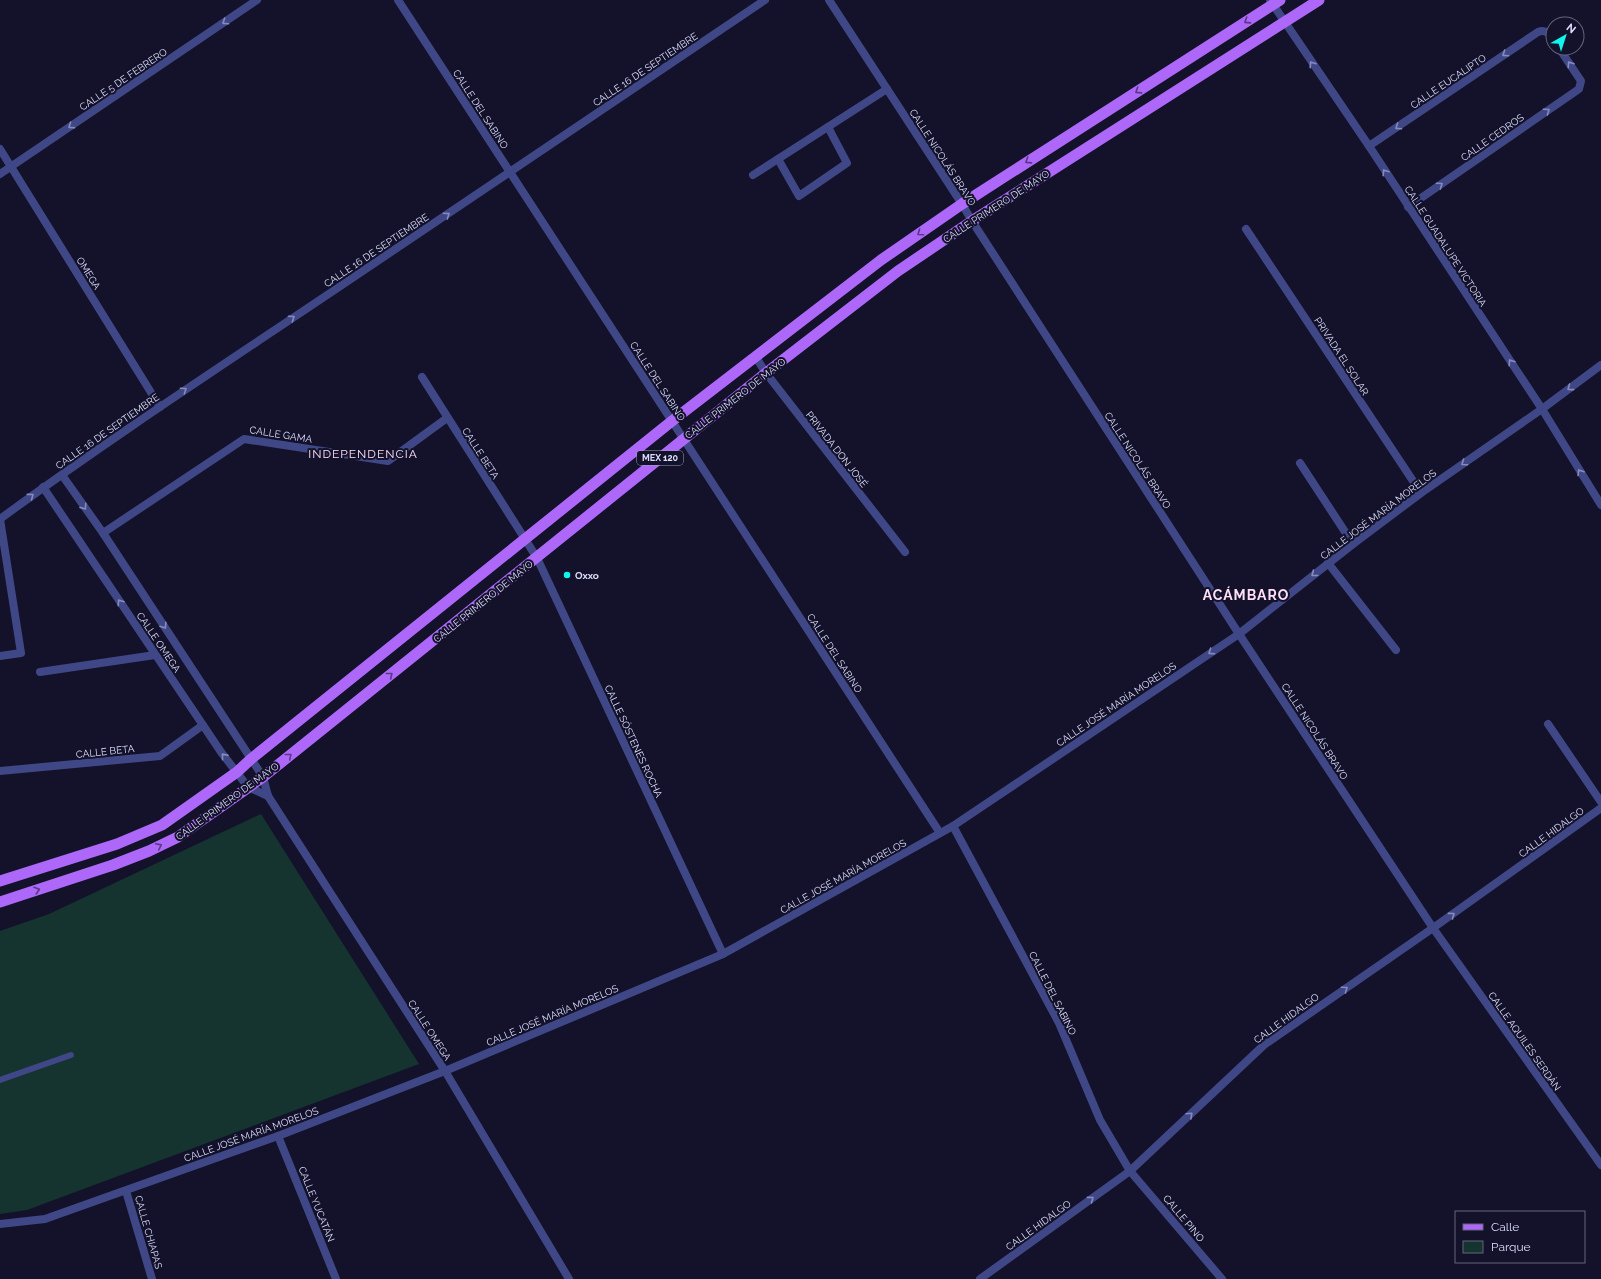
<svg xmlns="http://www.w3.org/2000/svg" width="1601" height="1279" font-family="Raleway,sans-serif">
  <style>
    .green { fill: #15342f }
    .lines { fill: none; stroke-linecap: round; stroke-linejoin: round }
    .service { stroke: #3f4787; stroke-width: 6 }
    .minor { stroke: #3f4787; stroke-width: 8 }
    .tertiary { stroke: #3f4787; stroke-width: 8 }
    .primary { stroke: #ae68f9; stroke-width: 11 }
    .oneway { stroke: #593987 }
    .oneway2 { stroke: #868bbd }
    .poi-dot { fill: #10f6ec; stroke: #13122a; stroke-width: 1.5 }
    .labels { text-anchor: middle; stroke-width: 4; stroke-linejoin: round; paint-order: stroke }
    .shield { fill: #13122a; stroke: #a0a1be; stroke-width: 1 }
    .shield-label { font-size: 9px; font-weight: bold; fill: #dddefe }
    .street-label { font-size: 10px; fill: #dddefe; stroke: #13122a }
    .poi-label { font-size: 10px; font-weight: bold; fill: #dddefe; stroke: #13122a; text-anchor: start }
    .quarter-label { font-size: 12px; letter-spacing: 1px; fill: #fedff7; stroke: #13122a }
    .district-label { font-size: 14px; font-weight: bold; letter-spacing: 1px; fill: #fedff7; stroke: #13122a }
  </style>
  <rect width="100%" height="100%" fill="#13122a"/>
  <path class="green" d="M261,814L419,1064L27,1210L0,1214V931L49,914Z"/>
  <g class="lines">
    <path class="service" d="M0,1080L71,1055"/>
    <g class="minor">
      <path d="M398,0L940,833"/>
      <path d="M829,0L962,204L972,221L1239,634L1433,928L1601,1165"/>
      <path d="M1270,0L1369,146L1542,409L1601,505"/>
      <path d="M1369,146L1538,32C1545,29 1549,33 1553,39"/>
      <path d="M0,149L160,407"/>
      <path d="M778,159L799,196L847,163L828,127"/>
      <path d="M0,174L257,0"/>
      <path d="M753,175L887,89"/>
      <path d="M1408,207L1579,89L1581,81L1559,48"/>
      <path d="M1246,229L1421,493"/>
      <path d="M755,356L766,373L905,552"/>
      <path d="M422,377L537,558L723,954"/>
      <path d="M1300,463L1353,544"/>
      <path d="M62,475L103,533L263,777L268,796L445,1071L569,1279"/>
      <path d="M43,487L221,752L248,787L268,796"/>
      <path d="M0,519C112,437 229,361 345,283C485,189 625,95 765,0"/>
      <path d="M103,533L244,439L388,461L447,418"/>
      <path d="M1328,563L1396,650"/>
      <path d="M0,656L21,653L0,519"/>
      <path d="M40,672L155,655"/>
      <path d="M1548,724L1601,802"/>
      <path d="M0,771L160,756L203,725"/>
      <path d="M953,826L1059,1023L1100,1120L1130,1171L1222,1279"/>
      <path d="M278,1136L336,1279"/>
      <path d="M126,1191L152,1279"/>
      <path d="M0,1224L45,1219L278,1136L445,1071L723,954L953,826L1239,634L1353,544L1421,493L1542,409L1601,365"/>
    </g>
    <path class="tertiary" d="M980,1279L1130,1171L1264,1045L1433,928L1601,808"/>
    <g class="primary">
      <path d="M0,881L117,844L162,825L237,772L251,759L672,421L881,260L962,204L1280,0"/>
      <path d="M0,902L113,865L149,851L178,837L263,777L766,373L898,271L972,221L1319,0"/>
    </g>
  </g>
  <defs><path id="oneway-chevron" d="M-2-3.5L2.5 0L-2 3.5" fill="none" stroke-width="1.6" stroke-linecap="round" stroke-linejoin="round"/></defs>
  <g class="oneway">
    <use href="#oneway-chevron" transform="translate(1247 21) rotate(147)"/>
    <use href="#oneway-chevron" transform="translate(1138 91) rotate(147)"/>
    <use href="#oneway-chevron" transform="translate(1028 161) rotate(147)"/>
    <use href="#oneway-chevron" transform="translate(920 233) rotate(145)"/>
    <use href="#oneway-chevron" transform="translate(390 675) rotate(-39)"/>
    <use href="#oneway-chevron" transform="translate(289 756) rotate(-39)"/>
    <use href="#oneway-chevron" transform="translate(159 846) rotate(-26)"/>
    <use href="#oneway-chevron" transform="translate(37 890) rotate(-18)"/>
  </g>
  <g class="oneway2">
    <use href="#oneway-chevron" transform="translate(225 22) rotate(146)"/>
    <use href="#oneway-chevron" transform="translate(1505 54) rotate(146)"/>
    <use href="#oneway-chevron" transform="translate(1312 64) rotate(-124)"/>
    <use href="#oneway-chevron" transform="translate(1570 64) rotate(-124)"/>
    <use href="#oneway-chevron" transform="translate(1547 111) rotate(-35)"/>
    <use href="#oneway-chevron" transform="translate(71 126) rotate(146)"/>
    <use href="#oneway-chevron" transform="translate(1398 127) rotate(146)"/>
    <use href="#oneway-chevron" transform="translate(1385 172) rotate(-123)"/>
    <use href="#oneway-chevron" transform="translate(1440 185) rotate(-35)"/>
    <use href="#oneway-chevron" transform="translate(447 215) rotate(-34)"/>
    <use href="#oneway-chevron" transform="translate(292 318) rotate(-34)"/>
    <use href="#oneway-chevron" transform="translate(1511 362) rotate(-123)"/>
    <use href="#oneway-chevron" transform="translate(1570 388) rotate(143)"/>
    <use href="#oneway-chevron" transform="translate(184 390) rotate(-34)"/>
    <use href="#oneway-chevron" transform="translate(1464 463) rotate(145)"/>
    <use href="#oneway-chevron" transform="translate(1580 472) rotate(-122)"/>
    <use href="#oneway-chevron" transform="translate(31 496) rotate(-37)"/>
    <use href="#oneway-chevron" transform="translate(84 507) rotate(55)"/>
    <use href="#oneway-chevron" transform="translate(1314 574) rotate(142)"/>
    <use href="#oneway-chevron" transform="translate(120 602) rotate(-124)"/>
    <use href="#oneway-chevron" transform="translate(164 626) rotate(57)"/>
    <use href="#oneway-chevron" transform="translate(1211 652) rotate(146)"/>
    <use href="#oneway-chevron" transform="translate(224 756) rotate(-129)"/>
    <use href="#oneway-chevron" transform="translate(1452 915) rotate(-36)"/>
    <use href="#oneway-chevron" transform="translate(1345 989) rotate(-35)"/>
    <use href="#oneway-chevron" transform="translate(1190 1115) rotate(-43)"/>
    <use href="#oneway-chevron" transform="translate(1091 1199) rotate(-36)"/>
  </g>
  <circle class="poi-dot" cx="567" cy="575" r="4"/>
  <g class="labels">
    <rect class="shield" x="637" y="451" width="46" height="14" rx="3"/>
    <g class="shield-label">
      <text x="660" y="461">MEX 120</text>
    </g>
    <g class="street-label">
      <text transform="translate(645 69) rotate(-34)" y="4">CALLE 16 DE SEPTIEMBRE</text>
      <text transform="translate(123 79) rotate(-34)" y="4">CALLE 5 DE FEBRERO</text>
      <text transform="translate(1448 81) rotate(-34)" y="4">CALLE EUCALIPTO</text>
      <text transform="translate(481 109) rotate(57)" y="4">CALLE DEL SABINO</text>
      <text transform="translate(1492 137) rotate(-35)" y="4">CALLE CEDROS</text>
      <text transform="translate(943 157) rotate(57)" y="4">CALLE NICOLÁS BRAVO</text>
      <text transform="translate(996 206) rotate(-33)" y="4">CALLE PRIMERO DE MAYO</text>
      <text transform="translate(1446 246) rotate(57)" y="4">CALLE GUADALUPE VICTORIA</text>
      <text transform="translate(376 250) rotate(-34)" y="4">CALLE 16 DE SEPTIEMBRE</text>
      <text transform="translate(89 273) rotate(58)" y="4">OMEGA</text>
      <text transform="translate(1342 356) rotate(57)" y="4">PRIVADA EL SOLAR</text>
      <text transform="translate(658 381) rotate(57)" y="4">CALLE DEL SABINO</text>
      <text transform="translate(735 398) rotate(-38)" y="4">CALLE PRIMERO DE MAYO</text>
      <text transform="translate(107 431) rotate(-35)" y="4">CALLE 16 DE SEPTIEMBRE</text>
      <text transform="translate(281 434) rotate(9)" y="4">CALLE GAMA</text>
      <text transform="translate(837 449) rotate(52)" y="4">PRIVADA DON JOSÉ</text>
      <text transform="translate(481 453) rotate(57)" y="4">CALLE BETA</text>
      <text transform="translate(1138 460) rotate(57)" y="4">CALLE NICOLÁS BRAVO</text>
      <text transform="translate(1378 514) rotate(-37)" y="4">CALLE JOSÉ MARÍA MORELOS</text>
      <text transform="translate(483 601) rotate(-39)" y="4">CALLE PRIMERO DE MAYO</text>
      <text transform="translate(159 642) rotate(56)" y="4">CALLE OMEGA</text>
      <text transform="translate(835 653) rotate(57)" y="4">CALLE DEL SABINO</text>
      <text transform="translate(1116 704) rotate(-34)" y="4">CALLE JOSÉ MARÍA MORELOS</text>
      <text transform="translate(1315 731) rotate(57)" y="4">CALLE NICOLÁS BRAVO</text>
      <text transform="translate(634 741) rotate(65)" y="4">CALLE SÓSTENES ROCHA</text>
      <text transform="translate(105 751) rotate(-6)" y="4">CALLE BETA</text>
      <text transform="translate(227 801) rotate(-36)" y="4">CALLE PRIMERO DE MAYO</text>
      <text transform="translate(1551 832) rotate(-36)" y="4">CALLE HIDALGO</text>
      <text transform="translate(843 876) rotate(-29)" y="4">CALLE JOSÉ MARÍA MORELOS</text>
      <text transform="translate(1053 993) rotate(63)" y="4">CALLE DEL SABINO</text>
      <text transform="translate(552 1015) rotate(-23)" y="4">CALLE JOSÉ MARÍA MORELOS</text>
      <text transform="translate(1286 1018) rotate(-36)" y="4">CALLE HIDALGO</text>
      <text transform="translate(430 1030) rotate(57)" y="4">CALLE OMEGA</text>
      <text transform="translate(1525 1041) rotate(55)" y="4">CALLE AQUILES SERDÁN</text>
      <text transform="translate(251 1134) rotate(-20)" y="4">CALLE JOSÉ MARÍA MORELOS</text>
      <text transform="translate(317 1204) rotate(68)" y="4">CALLE YUCATÁN</text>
      <text transform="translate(1184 1218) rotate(50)" y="4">CALLE PINO</text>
      <text transform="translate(1038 1225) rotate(-36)" y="4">CALLE HIDALGO</text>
      <text transform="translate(149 1232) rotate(74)" y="4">CALLE CHIAPAS</text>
    </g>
    <g class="poi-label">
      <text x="575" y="579">Oxxo</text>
    </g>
    <g class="quarter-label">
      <text x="363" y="458">INDEPENDENCIA</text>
    </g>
    <g class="district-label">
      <text x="1246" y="600">ACÁMBARO</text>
    </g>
  </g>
  <rect x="1455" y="1211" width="130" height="52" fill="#13122a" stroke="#64647f"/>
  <rect x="1463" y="1224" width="20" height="6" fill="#ae68f9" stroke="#64647f"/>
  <text x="1491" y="1231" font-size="12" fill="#dddefe">Calle</text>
  <rect x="1463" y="1241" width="20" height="12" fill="#15342f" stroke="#64647f"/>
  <text x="1491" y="1251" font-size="12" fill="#dddefe">Parque</text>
  <g transform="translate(1565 36) rotate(39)"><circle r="19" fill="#13122a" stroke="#64647f"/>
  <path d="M0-3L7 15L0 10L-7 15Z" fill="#10f6ec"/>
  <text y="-6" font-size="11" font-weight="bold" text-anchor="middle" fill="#dddefe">N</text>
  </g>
</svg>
